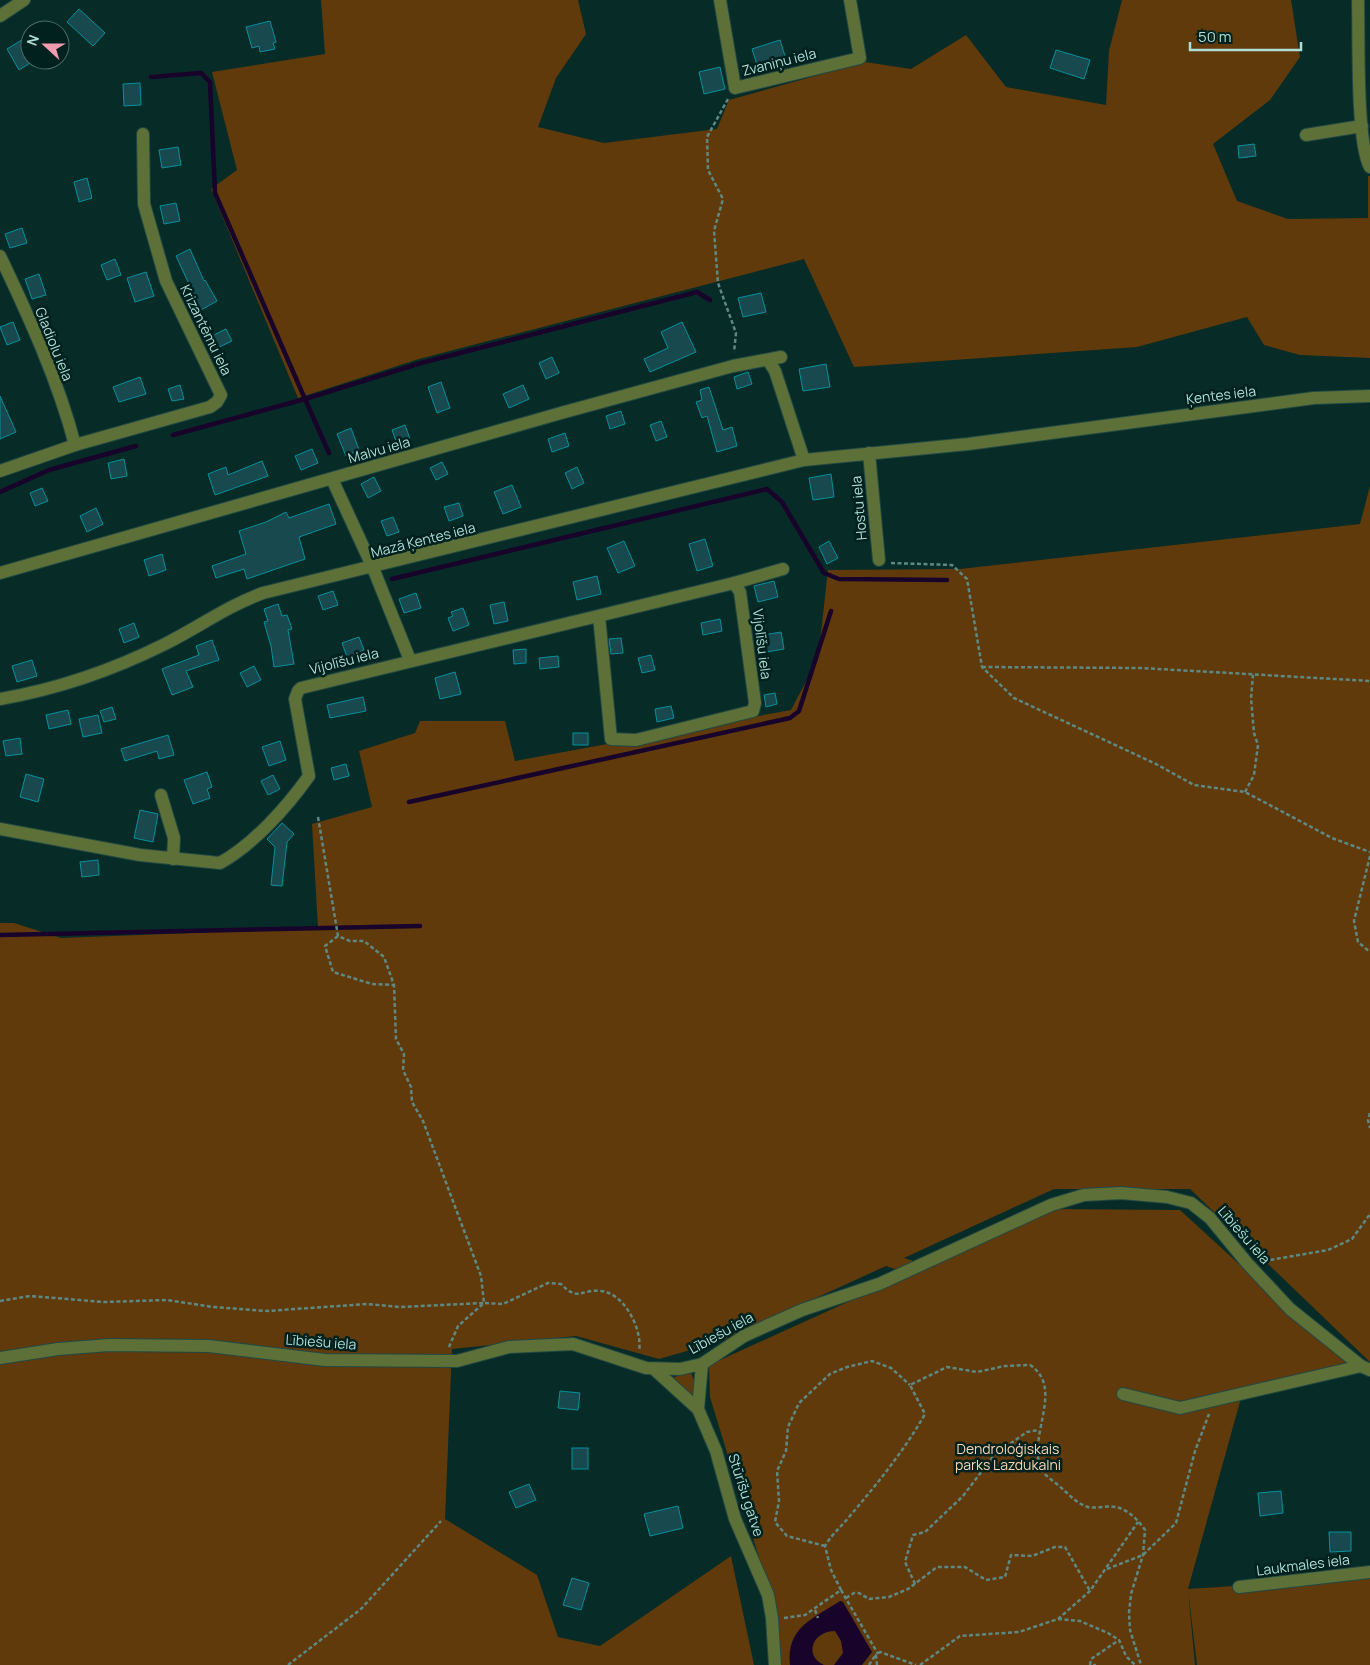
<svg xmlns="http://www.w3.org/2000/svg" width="1370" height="1665" font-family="Manrope,sans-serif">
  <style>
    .green { fill: #603a0b }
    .water { fill: #18032a }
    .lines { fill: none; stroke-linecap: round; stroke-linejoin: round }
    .stream { stroke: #18032a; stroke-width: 4.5 }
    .building { fill: #18494e; stroke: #03919d }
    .minor-casing { stroke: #224843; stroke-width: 14 }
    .path { stroke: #5e8983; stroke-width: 2.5; stroke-dasharray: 4 2.5; stroke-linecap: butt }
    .minor { stroke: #5c7037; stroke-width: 12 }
    .labels { text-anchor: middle; stroke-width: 5; stroke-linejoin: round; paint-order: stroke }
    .street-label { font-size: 14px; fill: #aedfd7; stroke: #00211e }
    .park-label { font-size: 14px; fill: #fbd5b1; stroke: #00211e }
  </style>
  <rect width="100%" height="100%" fill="#072b27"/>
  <g class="green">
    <path d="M321,0H578L586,34L556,78L538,127L604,143L717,129L729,100L865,62L911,69L966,35L1006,87L1106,105L1109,51L1122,0H1291L1300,57L1270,100L1213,144L1237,201L1288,219L1368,218V176H1370V358L1300,355L1264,345L1247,317L1137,347L854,367L804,259L419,359L298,398L211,189L237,170L212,72L325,54Z"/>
    <path d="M1370,486V1362L1190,1189H1054L904,1258L927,1265L1050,1209L1180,1210L1357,1372L1241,1398L1188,1589L1370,1577V1665H1197L1188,1590L1195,1665H779L774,1607L710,1397L709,1365L909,1274L886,1266L722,1341L659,1359L576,1336L452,1349L445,1519L537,1575L558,1637L600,1646L731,1556L754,1665H0V923H14L61,938L318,928L312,824L372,807L359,751L415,733L420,721H505L515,761L791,710L818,659L828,570L960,569L1360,524Z"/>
    <path d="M691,1373L694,1380V1398L669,1378Z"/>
  </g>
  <path class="water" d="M840,1601L843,1602L872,1652L862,1665H834L843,1653L841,1641L835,1631C813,1631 803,1655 824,1665H790C786,1627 813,1619 840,1601Z"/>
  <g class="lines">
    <g class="stream">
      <path d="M151,77L201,73L210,82L215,193L305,399L421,363L697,292L710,300"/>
      <path d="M173,435L305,399L329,453"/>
      <path d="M0,492L49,470L136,446"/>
      <path d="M392,579L767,489L782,502L824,573L839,579L947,580"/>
      <path d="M409,802L790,718L799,711L831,611"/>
      <path d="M0,935L420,926"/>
    </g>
  </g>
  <g class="building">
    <path d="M79,9L105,33L93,46L67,22Z"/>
    <path d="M270,21L276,42L273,43L275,49L260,52L259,46L252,48L246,27Z"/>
    <path d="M25,38L30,48V63L19,70L7,49Z"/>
    <path d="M780,40L785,56L757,65L752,49Z"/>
    <path d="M1056,50L1090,60L1084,79L1050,68Z"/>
    <path d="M720,67L725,89L704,94L699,72Z"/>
    <path d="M140,83L141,105L124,106L123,84Z"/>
    <path d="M1254,144L1256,156L1239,158L1238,146Z"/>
    <path d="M178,147L181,165L162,168L159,150Z"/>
    <path d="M87,178L92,198L79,202L74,182Z"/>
    <path d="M176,203L180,221L164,224L160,206Z"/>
    <path d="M22,228L27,243L10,248L5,234Z"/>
    <path d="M190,249L204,281L205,280L217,301L201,310L176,256Z"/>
    <path d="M115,259L121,275L107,280L101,265Z"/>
    <path d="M146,272L154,296L135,302L127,278Z"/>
    <path d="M39,274L46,295L32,299L25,279Z"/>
    <path d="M761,293L766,312L743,317L738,298Z"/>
    <path d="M13,322L20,340L7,345L0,327Z"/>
    <path d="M682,322L696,352L650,372L644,359L668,348L661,332Z"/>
    <path d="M226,329L232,341L217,348L212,336Z"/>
    <path d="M552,357L559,373L546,379L539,363Z"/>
    <path d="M826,364L830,387L803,391L799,369Z"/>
    <path d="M748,372L752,384L737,389L734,377Z"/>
    <path d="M140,377L146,394L119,402L113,387Z"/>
    <path d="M441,382L450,408L437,413L428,387Z"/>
    <path d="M180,385L184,399L172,401L168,389Z"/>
    <path d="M523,385L529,399L509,408L503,394Z"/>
    <path d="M709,387L723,430L732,427L737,446L717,452L707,416L702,418L696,402L702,400L700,390Z"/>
    <path d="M0,396L16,432L0,439Z"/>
    <path d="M621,411L625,424L610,429L606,416Z"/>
    <path d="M661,421L667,437L656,441L650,425Z"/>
    <path d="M405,425L410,439L397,444L392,430Z"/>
    <path d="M351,428L359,450L346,456L337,434Z"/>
    <path d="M565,433L569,446L552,452L548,439Z"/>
    <path d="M312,449L318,463L301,470L295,456Z"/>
    <path d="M124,459L127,476L111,479L108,463Z"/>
    <path d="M262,461L268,476L215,495L208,474L226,467L228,475Z"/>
    <path d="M442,462L448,474L436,480L430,468Z"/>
    <path d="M577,467L584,483L572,489L565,473Z"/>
    <path d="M831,474L834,497L813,500L809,478Z"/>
    <path d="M374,477L381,491L368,498L361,484Z"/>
    <path d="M512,485L521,507L503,514L494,492Z"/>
    <path d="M42,488L48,501L35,506L30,493Z"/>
    <path d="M459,503L463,516L449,521L444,507Z"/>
    <path d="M329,504L336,524L299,537L305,559L247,579L244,569L216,578L212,566L246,554L239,531L266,522L286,512L289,518Z"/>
    <path d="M96,508L103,524L87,532L80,516Z"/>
    <path d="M393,517L399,532L387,536L381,521Z"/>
    <path d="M705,539L713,566L697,571L689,544Z"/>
    <path d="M624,541L635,566L618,573L607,548Z"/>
    <path d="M829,541L838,558L827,564L819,547Z"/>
    <path d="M162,554L166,570L149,576L144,560Z"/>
    <path d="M597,576L601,594L577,600L573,582Z"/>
    <path d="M774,581L778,597L758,602L754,586Z"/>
    <path d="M333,591L338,605L323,610L318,596Z"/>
    <path d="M416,593L421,608L404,613L399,599Z"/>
    <path d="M504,602L508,621L494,624L490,605Z"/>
    <path d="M278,604L282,616L287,615L292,629L288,630L294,664L274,667L271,646L264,622L268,621L264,609Z"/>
    <path d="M463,608L469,625L453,631L448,618L453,616L451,612Z"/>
    <path d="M720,619L722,631L703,635L701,623Z"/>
    <path d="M134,623L139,637L124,643L119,629Z"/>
    <path d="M781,632L784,649L761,653L758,636Z"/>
    <path d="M359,637L364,650L347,657L342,643Z"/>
    <path d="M621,638L623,653L611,654L609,639Z"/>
    <path d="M212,640L219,660L186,671L193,687L172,695L162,669L199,655L196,646Z"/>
    <path d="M526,649V663L514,664L513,650Z"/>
    <path d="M651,655L655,670L642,673L638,658Z"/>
    <path d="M558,656L559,667L540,669L539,658Z"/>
    <path d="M32,660L37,676L17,682L12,666Z"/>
    <path d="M254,666L261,680L247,687L240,673Z"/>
    <path d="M455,672L461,694L440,699L435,678Z"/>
    <path d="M775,693L777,704L766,707L764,695Z"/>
    <path d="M363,697L366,711L330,718L327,705Z"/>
    <path d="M671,706L674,718L657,722L655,709Z"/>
    <path d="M112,707L116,719L104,722L100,711Z"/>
    <path d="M68,710L71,724L49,729L46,715Z"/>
    <path d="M98,715L102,733L83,737L79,719Z"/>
    <rect x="573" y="733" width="15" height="12"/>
    <path d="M168,735L174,755L159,759L157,751L125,761L121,749Z"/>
    <path d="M20,738L22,754L6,756L3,741Z"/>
    <path d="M280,741L286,760L269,766L262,747Z"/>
    <path d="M346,764L349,776L334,780L331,768Z"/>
    <path d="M207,772L212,787L207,789L210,798L193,804L184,780Z"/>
    <path d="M26,774L44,779L38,802L20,797Z"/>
    <path d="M273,775L280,789L268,795L261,781Z"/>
    <path d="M140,810L158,814L153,842L134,838Z"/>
    <path d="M282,823L294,834L287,842L282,886L271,885L275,847L267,839Z"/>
    <path d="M98,860L99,875L82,877L80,862Z"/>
    <path d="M560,1391L580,1393L578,1410L558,1408Z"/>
    <rect x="572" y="1448" width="16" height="21"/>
    <path d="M529,1484L536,1500L516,1508L509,1492Z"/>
    <path d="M1281,1491L1283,1513L1260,1516L1258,1493Z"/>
    <path d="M678,1506L683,1528L650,1536L644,1514Z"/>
    <path d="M1329,1532H1351V1551L1330,1552Z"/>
    <path d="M572,1578L589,1583L581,1610L563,1605Z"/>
  </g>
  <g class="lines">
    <g class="minor-casing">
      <g id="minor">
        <path d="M720,0L735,88L860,58L850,0"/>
        <path d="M1358,0C1359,34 1356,143 1370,167"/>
        <path d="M0,16L24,0"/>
        <path d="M1306,135L1362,126"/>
        <path d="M0,256C29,317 58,380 75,445"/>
        <path d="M768,360L775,371L804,460"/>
        <path d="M869,453L879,560"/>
        <path d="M0,471L75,445L210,407L217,402L221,395L166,281L144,204L143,134"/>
        <path d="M332,479L373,568L410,660"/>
        <path d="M0,573L561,413L733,366L781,357"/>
        <path d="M734,583L783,569"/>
        <path d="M0,699C58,689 113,670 165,644C199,627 227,606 263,593L804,460L968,444L1314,398L1370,396"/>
        <path d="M161,795L174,838L173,859"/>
        <path d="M0,829L140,855L220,863C253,845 287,807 309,776L295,699L298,691L301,688L734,583L740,592L755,703L753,711L636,740L611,739L599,616"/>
        <path d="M0,1358L58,1349L109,1345L209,1346L325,1360L457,1361L509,1347L573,1344L646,1368L680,1369L702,1364L744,1336L802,1310L879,1284L1051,1205L1084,1195L1121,1193L1167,1197L1191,1203L1210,1218L1247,1263L1290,1309L1361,1366L1370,1370"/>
        <path d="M702,1364L698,1409L716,1451L735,1519L768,1595L772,1618L775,1665"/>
        <path d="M654,1369L698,1409"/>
        <path d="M1123,1394L1180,1408L1361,1366"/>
        <path d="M1239,1587L1370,1572"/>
      </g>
    </g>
    <g class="path">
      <path d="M728,99L707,137L708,170L723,199L714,231L718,283L736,333L734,352"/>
      <path d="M891,563L952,565L967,579L982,667L1014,698L1156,764L1194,785L1245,792L1332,838L1370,852"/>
      <path d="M982,667L1141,668L1370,681"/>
      <path d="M1245,792L1254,775L1258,745L1254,733L1251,698L1253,675"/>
      <path d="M318,817L338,936L350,941H364L384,957L394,985L396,1039L404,1054L403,1070L411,1087L412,1102L423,1121L481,1276L484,1303L503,1304L548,1283L561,1284C578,1302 581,1289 600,1291C624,1292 643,1330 639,1351"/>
      <path d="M1370,856L1354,921L1358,942L1370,952"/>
      <path d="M338,936L325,946L333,972L372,984L394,985"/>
      <path d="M1370,1113L1368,1120L1370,1128"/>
      <path d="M1264,1261L1328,1250L1352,1239L1370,1214"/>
      <path d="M0,1301L30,1296L104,1302L167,1300L213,1307L267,1311L367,1304L400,1307L484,1303L458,1326L449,1347"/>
      <path d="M825,1546L787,1536L775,1522L779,1501L777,1471L786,1451L788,1427L799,1403L830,1374L847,1367L872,1361L891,1368L910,1385"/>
      <path d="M1107,1569L1143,1555L1176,1523L1195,1451L1209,1414"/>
      <path d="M915,1584L905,1562L913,1535L925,1532L963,1496L995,1454L1027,1432L1039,1430"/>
      <path d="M841,1590L831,1570L825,1546C832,1534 841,1527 849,1517C877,1484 904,1451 925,1414L910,1385L947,1367L977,1372L1005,1366L1030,1365C1065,1388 1027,1436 1041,1469C1044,1475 1052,1480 1058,1485C1068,1493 1075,1503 1088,1507C1097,1509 1107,1505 1115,1507C1128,1509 1138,1520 1145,1530L1143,1555L1131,1594L1129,1613L1130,1630L1141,1665"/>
      <path d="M846,1598L854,1593H859L869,1599L889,1597L908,1589L937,1567H965L986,1580L1005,1577L1011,1555L1032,1556L1055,1547H1065L1090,1591"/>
      <path d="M815,1610L818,1618"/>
      <path d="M784,1618L805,1615L841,1590L878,1654"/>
      <path d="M1058,1619L1080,1621L1108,1633L1119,1640L1126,1656L1135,1665"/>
      <path d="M288,1665L361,1609L441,1521"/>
      <path d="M869,1665L875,1656"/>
      <path d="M877,1665L876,1655L880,1652L916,1665"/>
      <path d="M920,1665L960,1636L1019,1632L1058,1619L1090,1591L1138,1522"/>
      <path d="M1090,1665L1091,1659L1119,1640"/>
      <path d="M1093,1665H1096"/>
    </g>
    <use href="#minor" class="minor"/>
  </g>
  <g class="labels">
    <g class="street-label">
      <text transform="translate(779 62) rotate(-14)" y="5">Zvaniņu iela</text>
      <text transform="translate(206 330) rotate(64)" y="5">Krizantēmu iela</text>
      <text transform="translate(54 344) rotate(68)" y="5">Gladiolu iela</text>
      <text transform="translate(1221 395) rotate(-7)" y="5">Ķentes iela</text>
      <text transform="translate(379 450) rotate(-16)" y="5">Malvu iela</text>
      <text transform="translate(859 508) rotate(-95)" y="5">Hostu iela</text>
      <text transform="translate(423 540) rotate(-14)" y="5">Mazā Ķentes iela</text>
      <text transform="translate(762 644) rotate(83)" y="5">Vijolīšu iela</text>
      <text transform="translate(344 661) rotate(-14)" y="5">Vijolīšu iela</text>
      <text transform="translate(1244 1235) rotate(49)" y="5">Lībiešu iela</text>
      <text transform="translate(721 1333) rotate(-29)" y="5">Lībiešu iela</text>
      <text transform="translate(321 1342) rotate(4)" y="5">Lībiešu iela</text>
      <text transform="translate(746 1495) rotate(72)" y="5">Stūrīšu gatve</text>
      <text transform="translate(1303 1565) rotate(-7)" y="5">Laukmales iela</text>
    </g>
    <g class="park-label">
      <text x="1008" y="1454">Dendroloģiskais<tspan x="1008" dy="16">parks Lazdukalni</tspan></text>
    </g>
  </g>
  <g transform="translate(45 45) rotate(291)"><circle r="24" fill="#00211e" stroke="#466d68"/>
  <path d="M0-4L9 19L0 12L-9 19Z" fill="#f29aae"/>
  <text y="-8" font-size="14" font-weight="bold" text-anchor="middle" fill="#aedfd7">N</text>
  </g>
  <path d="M1190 42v8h111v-8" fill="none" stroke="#aedfd7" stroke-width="2.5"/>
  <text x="1198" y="42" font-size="15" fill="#aedfd7" stroke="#00211e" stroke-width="4" paint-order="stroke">50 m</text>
</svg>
